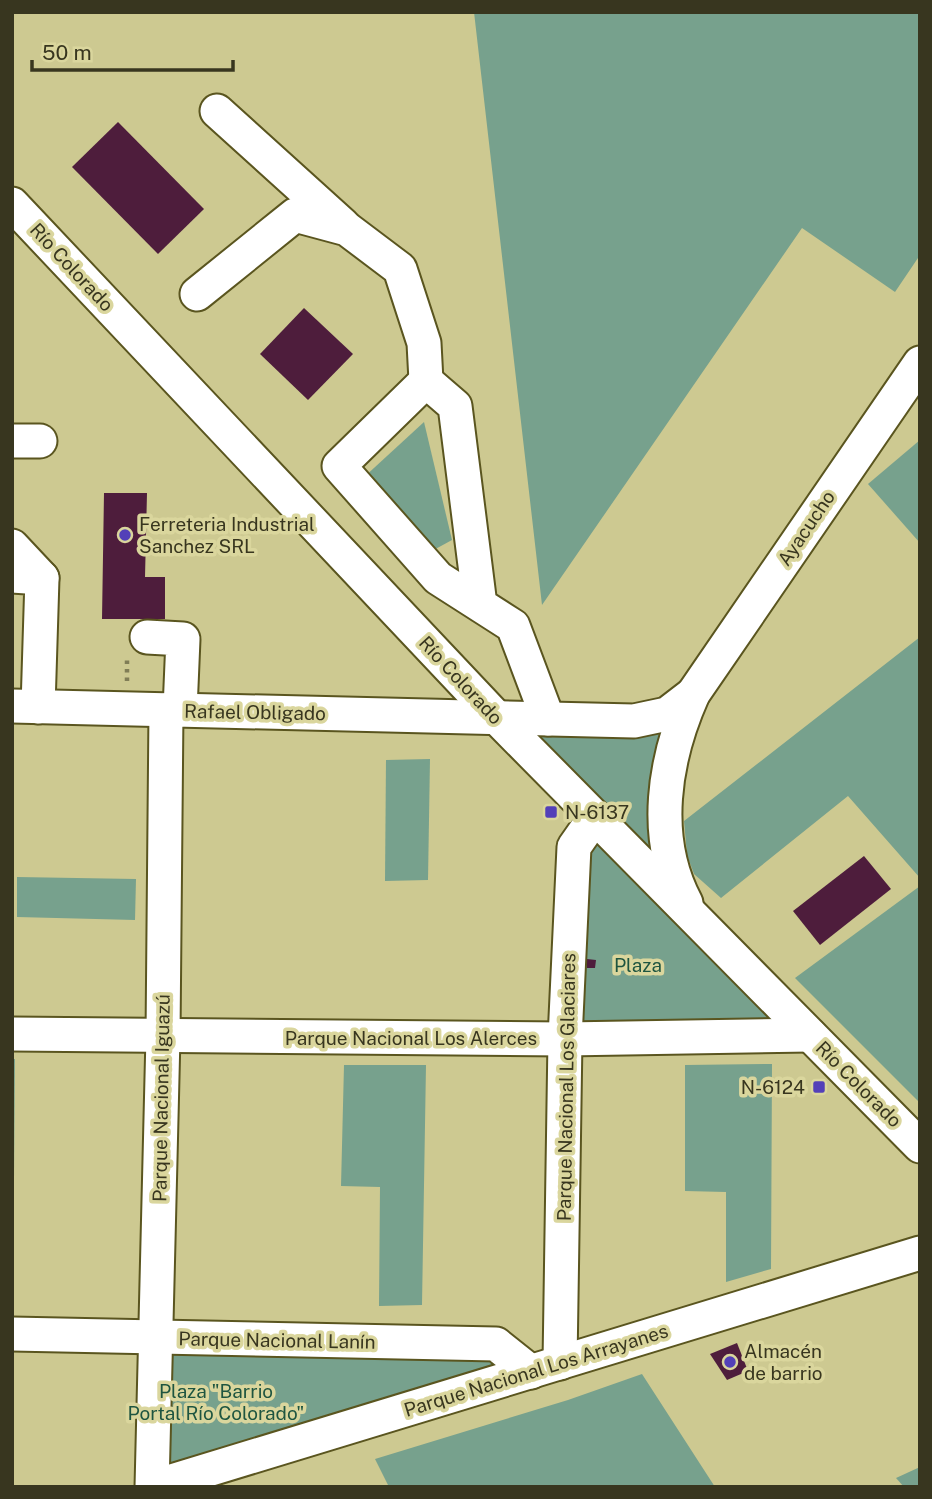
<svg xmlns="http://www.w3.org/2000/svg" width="932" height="1499" font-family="'Public Sans',sans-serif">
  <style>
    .green { fill: #77a18d }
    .building { fill: #4e1d3c }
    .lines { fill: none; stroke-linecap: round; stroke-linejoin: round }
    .minor-casing { stroke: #5a551f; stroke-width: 37 }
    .path { stroke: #807d56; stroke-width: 4.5; stroke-dasharray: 3.5 5; stroke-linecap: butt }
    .minor { stroke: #fff; stroke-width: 33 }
    .poi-dot { fill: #5340b8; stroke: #dad69d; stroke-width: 2.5 }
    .labels { text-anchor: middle; stroke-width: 7; stroke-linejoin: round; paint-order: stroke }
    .street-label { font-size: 19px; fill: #38361f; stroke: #dad69d }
    .poi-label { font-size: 19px; fill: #38361f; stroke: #dad69d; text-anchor: start }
    .park-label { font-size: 19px; fill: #1e5540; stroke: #dad69d }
  </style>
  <rect width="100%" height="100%" fill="#cdc991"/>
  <g class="green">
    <path d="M474,12H920V255L895,292L802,228L542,605Z"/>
    <path d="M424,422L452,540L430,552L362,479Z"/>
    <path d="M920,440V543L868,484Z"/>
    <path d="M920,637V878L848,796L721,898L694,874L687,855L684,821Z"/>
    <path d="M675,718L662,869L525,727Z"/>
    <path d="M430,759L428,880L385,881L386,760Z"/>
    <path d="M594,832L783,1026L575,1030L581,848Z"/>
    <path d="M17,877L136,879L135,920L17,917Z"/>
    <path d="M920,886V1103L795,978Z"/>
    <path d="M12,1059H15L14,1179H12Z"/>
    <path d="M772,1064L771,1269L726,1282V1192L685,1191V1065Z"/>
    <path d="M344,1065H426L422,1305L379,1306L380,1187L341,1186Z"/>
    <path d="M156,1338L496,1344L519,1367L152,1487Z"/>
    <path d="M642,1374L715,1487H389L375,1459L568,1400Z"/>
    <path d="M920,1467V1487H904L896,1478Z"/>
  </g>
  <g class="building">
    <path d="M118,122L204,209L158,254L72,167Z"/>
    <path d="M304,308L353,354L308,400L260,354Z"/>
    <path d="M104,493H147L145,577H165V619H102Z"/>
    <path d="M864,856L891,889L820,945L793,911Z"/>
    <path d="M587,959L596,960L595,968H587Z"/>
    <path d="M819,1082L825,1089L820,1093L814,1086Z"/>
    <path d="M737,1343L748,1371L727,1380L710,1354Z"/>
  </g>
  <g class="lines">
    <g class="minor-casing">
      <g id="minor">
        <path d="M217,111L343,225"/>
        <path d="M12,204L497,718L920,1146"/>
        <path d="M197,294L295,215L347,229L400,269L424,343L426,381"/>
        <path d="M12,441H40"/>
        <path d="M12,546L42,578"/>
        <path d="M12,576L42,578L38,707"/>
        <path d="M480,605L455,406L426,381L339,466L438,578L513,626L548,719"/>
        <path d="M147,637L183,639L180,710"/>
        <path d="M12,706L634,721L667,714L693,694"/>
        <path d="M166,710L163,1036L152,1487L920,1253"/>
        <path d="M686,903C651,837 664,759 693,694L920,363"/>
        <path d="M12,1034L565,1039L810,1035"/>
        <path d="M12,1334L496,1344L531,1372"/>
        <path d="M560,1363L565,1039L574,847L595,817"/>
      </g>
    </g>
    <path class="path" d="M127,681V658"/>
    <use href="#minor" class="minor"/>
  </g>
  <g class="poi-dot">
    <circle cx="125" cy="535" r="7"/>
    <rect x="544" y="805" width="14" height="14" rx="3.5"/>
    <rect x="812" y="1080" width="14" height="14" rx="3.5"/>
    <circle cx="730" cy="1362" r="7"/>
  </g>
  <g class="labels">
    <g class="street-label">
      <text transform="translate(72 267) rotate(47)" y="7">Río Colorado</text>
      <text transform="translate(806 528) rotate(-56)" y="7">Ayacucho</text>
      <text transform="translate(461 680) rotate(47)" y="7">Río Colorado</text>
      <text transform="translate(255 712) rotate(1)" y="7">Rafael Obligado</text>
      <text x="411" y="1045">Parque Nacional Los Alerces</text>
      <text transform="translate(859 1084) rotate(45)" y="7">Río Colorado</text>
      <text transform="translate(566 1087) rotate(-89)" y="7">Parque Nacional Los Glaciares</text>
      <text transform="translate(161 1098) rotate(-89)" y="7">Parque Nacional Iguazú</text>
      <text transform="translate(277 1340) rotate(1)" y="7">Parque Nacional Lanín</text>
      <text transform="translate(536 1370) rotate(-17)" y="7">Parque Nacional Los Arrayanes</text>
    </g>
    <g class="poi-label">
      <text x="139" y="531">Ferreteria Industrial<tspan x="139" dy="22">Sanchez SRL</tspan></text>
      <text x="565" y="819">N-6137</text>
      <text x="805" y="1094" text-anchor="end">N-6124</text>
      <text x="744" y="1358">Almacén<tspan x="744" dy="22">de barrio</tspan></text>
    </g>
    <g class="park-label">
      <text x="638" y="972">Plaza</text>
      <text x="216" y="1398">Plaza "Barrio<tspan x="216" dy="22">Portal Río Colorado"</tspan></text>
    </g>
  </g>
  <rect width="932" height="1499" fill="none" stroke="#38361f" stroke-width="28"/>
  <path d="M32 60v10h201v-10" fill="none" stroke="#38361f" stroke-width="3.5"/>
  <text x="42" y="60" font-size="21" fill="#38361f" stroke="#dad69d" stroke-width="5" paint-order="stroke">50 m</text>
</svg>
